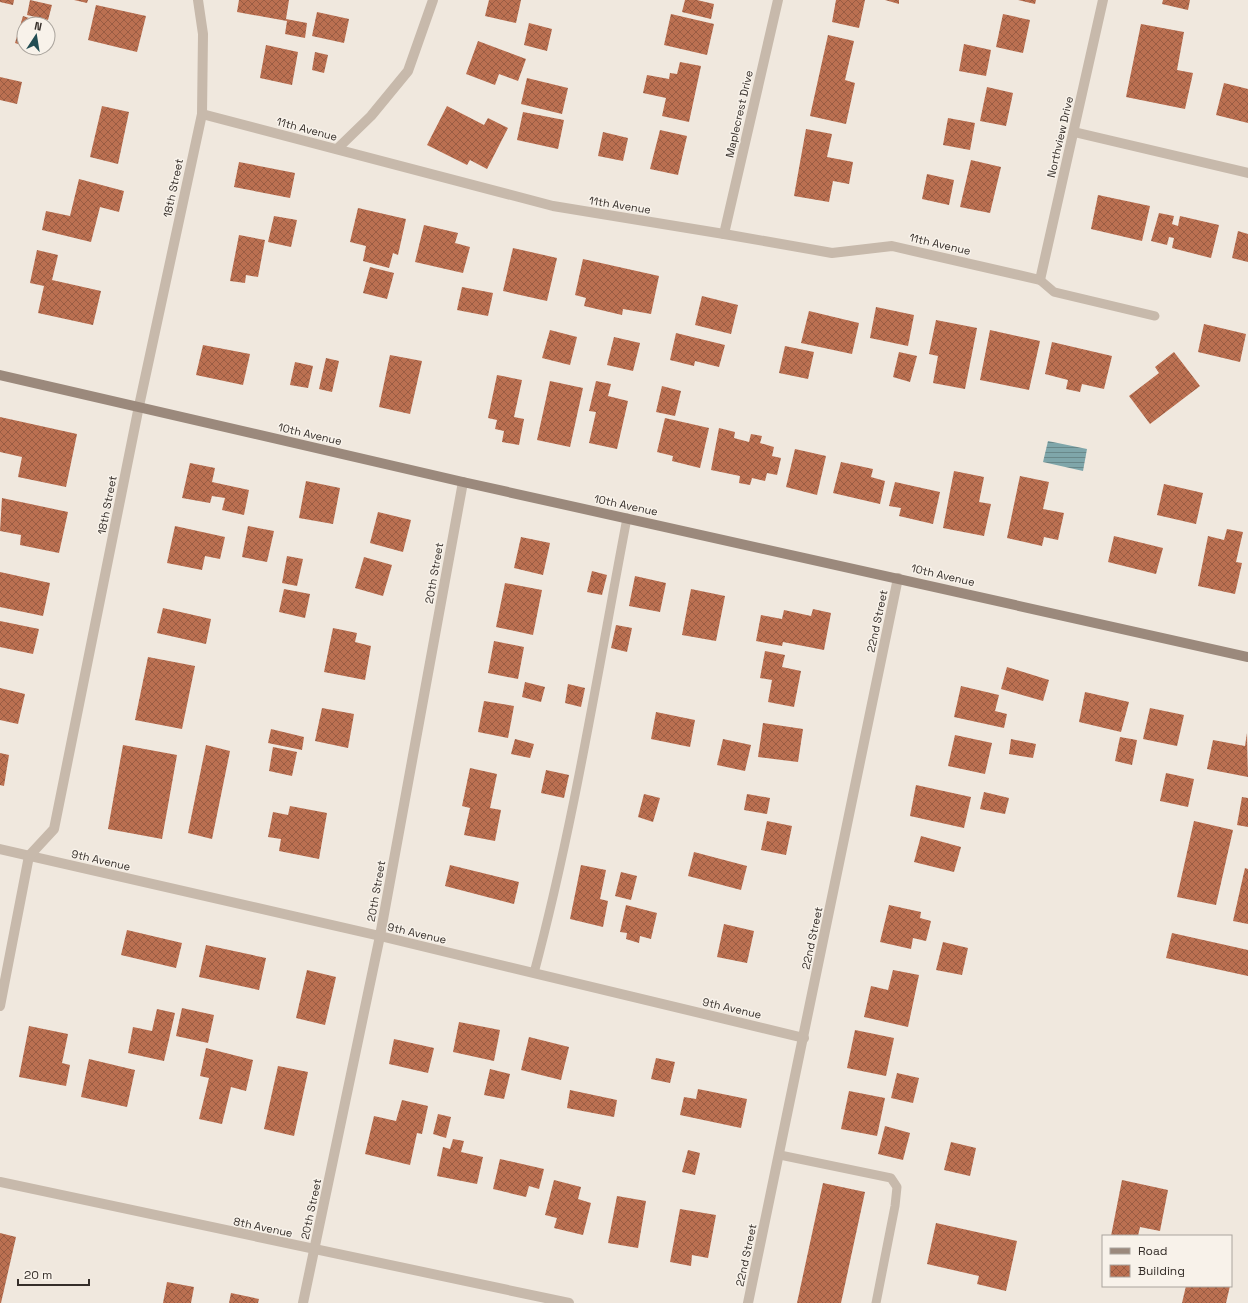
<svg xmlns="http://www.w3.org/2000/svg" width="1248" height="1303" font-family="'Space Grotesk',sans-serif">
  <style>
    .water { fill: url(#water-rules) }
    .building { fill: url(#building-cross-hatch) }
    .lines { fill: none; stroke-linecap: round; stroke-linejoin: round }
    .lane { stroke: #c7b9ab; stroke-width: 9 }
    .street { stroke: #c7b9ab; stroke-width: 10 }
    .secondary { stroke: #9b897c; stroke-width: 10 }
    .labels { text-anchor: middle; stroke-width: 3; stroke-linejoin: round; paint-order: stroke }
    .street-label { font-size: 11px; fill: #352e29; stroke: #f8f2ea }
  </style>
  <defs>
    <pattern id="water-rules" width="6" height="5" patternUnits="userSpaceOnUse"><rect width="6" height="5" fill="#7fa6aa"/><path d="M0 2.5h6" fill="none" stroke="#69888a"/></pattern>
    <pattern id="building-cross-hatch" width="8" height="8" patternUnits="userSpaceOnUse"><rect width="8" height="8" fill="#bb7051"/><path d="M0 0l8 8M0 8l8-8" fill="none" stroke="#995c43"/></pattern>
  </defs>
  <rect width="100%" height="100%" fill="#f0e8de"/>
  <path class="water" d="M1048,441L1087,449L1083,471L1043,462Z"/>
  <g class="building">
    <path d="M0,0H14L13,5L0,2Z"/>
    <path d="M30,0L52,5L48,20L27,15Z"/>
    <path d="M74,0H88L87,3Z"/>
    <path d="M239,0H289L286,19L307,23L305,38L285,34L287,21L237,12Z"/>
    <path d="M489,0H521L516,23L485,16Z"/>
    <path d="M685,0H697L714,4L711,19L682,12Z"/>
    <path d="M836,0H865L859,28L832,22Z"/>
    <path d="M885,0H899V4Z"/>
    <path d="M1018,0H1036L1035,4Z"/>
    <path d="M1163,0H1190L1188,10L1162,4Z"/>
    <path d="M96,5L146,16L137,52L88,40Z"/>
    <path d="M317,12L349,19L344,43L312,36Z"/>
    <path d="M671,14L714,24L707,55L664,45Z"/>
    <path d="M1003,14L1030,20L1023,53L996,47Z"/>
    <path d="M23,16L47,24H24V46L15,43Z"/>
    <path d="M529,23L552,29L547,51L524,45Z"/>
    <path d="M1141,24L1184,32L1177,70L1193,73L1185,109L1126,97Z"/>
    <path d="M828,35L854,41L845,80L855,83L846,124L810,116Z"/>
    <path d="M478,41L526,59L518,81L499,74L495,85L466,74Z"/>
    <path d="M964,44L991,50L986,76L959,71Z"/>
    <path d="M266,45L298,52L292,85L260,78Z"/>
    <path d="M315,52L328,55L324,73L312,70Z"/>
    <path d="M680,62L701,66L689,122L662,116L666,98L643,93L647,75L669,79L670,73L677,74Z"/>
    <path d="M0,77L22,82L17,104L0,100Z"/>
    <path d="M527,78L568,88L562,114L521,104Z"/>
    <path d="M1224,83L1248,89V123L1216,115Z"/>
    <path d="M987,87L1013,93L1006,126L980,121Z"/>
    <path d="M102,106L129,112L118,164L90,157Z"/>
    <path d="M447,106L484,125L488,118L508,128L487,169L470,160L467,165L427,145Z"/>
    <path d="M523,112L564,120L558,149L517,140Z"/>
    <path d="M948,118L975,123L970,150L943,145Z"/>
    <path d="M806,129L832,134L827,157L853,162L849,184L833,181L829,202L794,196Z"/>
    <path d="M660,130L687,136L678,175L650,169Z"/>
    <path d="M603,132L628,138L623,161L598,156Z"/>
    <path d="M971,160L1001,167L990,213L960,207Z"/>
    <path d="M239,162L295,173L290,198L234,187Z"/>
    <path d="M927,174L954,180L949,205L922,199Z"/>
    <path d="M79,179L124,191L119,212L100,207L91,242L42,230L46,211L70,216Z"/>
    <path d="M1098,195L1150,206L1142,241L1091,229Z"/>
    <path d="M358,208L406,219L398,255L393,253L389,268L363,261L366,246L350,242Z"/>
    <path d="M1159,213L1174,216L1172,224L1178,226L1180,216L1219,225L1211,258L1172,248L1174,238L1169,237L1167,245L1151,241Z"/>
    <path d="M274,216L297,220L291,247L268,242Z"/>
    <path d="M424,225L458,233L455,243L470,247L463,273L415,262Z"/>
    <path d="M1238,231L1248,234V262L1232,258Z"/>
    <path d="M239,235L265,240L258,277L246,275L245,283L230,281Z"/>
    <path d="M513,248L557,258L547,301L503,291Z"/>
    <path d="M37,250L58,255L52,280L101,291L93,325L38,313L44,286L30,283Z"/>
    <path d="M583,259L659,276L651,314L623,309L622,315L584,306L586,298L575,295Z"/>
    <path d="M370,267L394,273L387,299L363,293Z"/>
    <path d="M462,287L493,293L488,316L457,310Z"/>
    <path d="M702,296L738,305L731,334L695,325Z"/>
    <path d="M876,307L914,315L908,346L870,338Z"/>
    <path d="M809,311L859,323L852,354L801,343Z"/>
    <path d="M936,320L977,328L965,389L933,383L938,356L929,354Z"/>
    <path d="M1204,324L1246,334L1240,362L1198,352Z"/>
    <path d="M550,330L577,337L570,365L542,358Z"/>
    <path d="M990,330L1040,341L1029,390L980,380Z"/>
    <path d="M676,333L725,345L719,367L695,361L694,366L670,360Z"/>
    <path d="M614,337L640,343L633,371L607,365Z"/>
    <path d="M1052,342L1112,356L1104,389L1082,384L1080,392L1066,389L1068,380L1045,374Z"/>
    <path d="M203,345L250,354L243,385L196,375Z"/>
    <path d="M785,346L814,352L808,379L779,373Z"/>
    <path d="M899,352L917,356L910,382L893,377Z"/>
    <path d="M1174,352L1200,386L1150,424L1129,396L1159,373L1155,367Z"/>
    <path d="M390,355L422,361L410,414L379,407Z"/>
    <path d="M326,358L339,361L332,392L319,389Z"/>
    <path d="M295,362L313,366L308,388L290,385Z"/>
    <path d="M497,375L522,380L514,417L524,419L519,445L502,442L504,431L495,429L497,420L488,418Z"/>
    <path d="M550,381L583,388L570,447L537,440Z"/>
    <path d="M596,381L611,384L608,396L628,401L617,449L589,443L596,412L589,411Z"/>
    <path d="M662,386L681,391L675,416L656,412Z"/>
    <path d="M0,417L77,434L66,487L18,477L22,457L0,452Z"/>
    <path d="M665,418L709,428L700,468L672,461L673,456L657,452Z"/>
    <path d="M719,428L735,432L734,438L749,442L751,434L762,436L760,443L774,447L772,456L781,458L777,475L767,473L765,481L752,478L750,485L739,483L740,476L711,470Z"/>
    <path d="M795,449L826,456L817,495L786,487Z"/>
    <path d="M841,462L873,469L871,477L885,481L880,504L833,493Z"/>
    <path d="M190,463L215,468L212,482L249,490L244,515L222,510L225,498L212,496L210,503L182,498Z"/>
    <path d="M954,471L984,477L979,502L991,504L984,536L943,528Z"/>
    <path d="M1020,476L1049,482L1043,509L1064,513L1058,540L1044,537L1042,546L1007,538Z"/>
    <path d="M306,481L340,488L333,524L299,518Z"/>
    <path d="M895,482L940,492L933,524L899,516L901,508L889,506Z"/>
    <path d="M1164,484L1203,493L1196,524L1157,515Z"/>
    <path d="M2,498L68,512L59,553L20,545L21,535L0,531Z"/>
    <path d="M378,512L411,520L403,552L370,543Z"/>
    <path d="M175,526L225,537L220,559L205,556L202,570L167,563Z"/>
    <path d="M248,526L274,531L267,562L242,557Z"/>
    <path d="M1227,529L1243,532L1236,562L1242,563L1235,594L1198,586L1208,536L1224,540Z"/>
    <path d="M1114,536L1163,548L1156,574L1108,562Z"/>
    <path d="M521,537L550,543L543,575L514,568Z"/>
    <path d="M287,556L303,559L297,586L282,583Z"/>
    <path d="M364,557L392,565L383,596L355,588Z"/>
    <path d="M592,571L607,575L602,595L587,592Z"/>
    <path d="M0,572L50,583L43,616L0,607Z"/>
    <path d="M635,576L666,583L660,612L629,606Z"/>
    <path d="M505,583L542,590L533,635L496,627Z"/>
    <path d="M284,589L310,594L305,618L279,612Z"/>
    <path d="M691,589L725,596L716,641L682,635Z"/>
    <path d="M163,608L211,619L206,644L157,633Z"/>
    <path d="M813,609L831,613L824,650L783,642L782,646L756,641L761,615L782,619L784,610L811,616Z"/>
    <path d="M0,621L39,629L33,654L0,647Z"/>
    <path d="M616,625L632,628L627,652L611,648Z"/>
    <path d="M333,628L357,633L355,642L371,646L365,680L324,672Z"/>
    <path d="M494,641L524,647L518,679L488,673Z"/>
    <path d="M765,651L785,655L782,667L801,671L794,707L768,702L772,680L760,678Z"/>
    <path d="M148,657L195,666L182,729L135,720Z"/>
    <path d="M1007,667L1049,680L1043,701L1001,689Z"/>
    <path d="M525,682L545,687L541,702L522,697Z"/>
    <path d="M568,684L585,688L581,707L565,703Z"/>
    <path d="M961,686L999,695L995,711L1007,714L1004,728L954,717Z"/>
    <path d="M0,688L25,694L18,724L0,720Z"/>
    <path d="M1085,692L1129,702L1121,732L1079,722Z"/>
    <path d="M484,701L514,706L508,738L478,732Z"/>
    <path d="M322,708L354,714L348,748L315,741Z"/>
    <path d="M1150,708L1184,715L1177,746L1143,739Z"/>
    <path d="M656,712L695,720L690,747L651,739Z"/>
    <path d="M763,723L803,729L798,762L758,757Z"/>
    <path d="M271,729L304,737L302,750L268,743Z"/>
    <path d="M1247,733L1248,777L1207,769L1213,740L1245,746Z"/>
    <path d="M955,735L992,743L985,774L948,766Z"/>
    <path d="M1120,737L1137,740L1132,765L1115,761Z"/>
    <path d="M515,739L534,744L530,758L511,754Z"/>
    <path d="M723,739L751,745L745,771L717,765Z"/>
    <path d="M1011,739L1036,744L1033,758L1009,754Z"/>
    <path d="M123,745L177,755L162,839L108,829Z"/>
    <path d="M206,745L230,751L212,839L188,833Z"/>
    <path d="M273,747L297,752L292,776L269,771Z"/>
    <path d="M0,753L9,755L4,786L0,785Z"/>
    <path d="M470,768L497,774L490,808L501,810L495,841L464,835L470,808L462,806Z"/>
    <path d="M546,770L569,775L564,798L541,793Z"/>
    <path d="M1166,773L1194,779L1188,807L1160,801Z"/>
    <path d="M916,785L971,797L964,828L910,816Z"/>
    <path d="M984,792L1009,798L1005,814L980,809Z"/>
    <path d="M644,794L660,798L653,822L638,817Z"/>
    <path d="M747,794L770,798L767,814L744,810Z"/>
    <path d="M1242,797L1248,798V827L1237,825Z"/>
    <path d="M290,806L327,813L319,859L279,851L281,839L268,837L273,812L288,815Z"/>
    <path d="M767,821L792,826L786,855L761,850Z"/>
    <path d="M1194,821L1233,830L1216,905L1177,897Z"/>
    <path d="M921,836L961,847L954,872L914,862Z"/>
    <path d="M694,852L747,866L741,890L688,876Z"/>
    <path d="M450,865L519,882L514,904L445,886Z"/>
    <path d="M581,865L606,870L600,899L608,901L603,927L570,919Z"/>
    <path d="M1245,868L1248,869V924L1233,921Z"/>
    <path d="M621,872L637,876L631,900L615,896Z"/>
    <path d="M626,905L657,913L651,939L640,936L639,943L626,939L627,933L620,932Z"/>
    <path d="M889,905L921,912L920,918L931,921L926,941L913,938L911,949L880,942Z"/>
    <path d="M724,924L754,931L747,963L717,957Z"/>
    <path d="M127,930L182,943L176,968L121,955Z"/>
    <path d="M1172,933L1248,950V976L1166,958Z"/>
    <path d="M943,942L968,948L962,975L936,970Z"/>
    <path d="M206,945L266,958L259,990L199,977Z"/>
    <path d="M307,970L336,977L325,1025L296,1018Z"/>
    <path d="M893,970L919,975L908,1027L864,1017L871,986L888,990Z"/>
    <path d="M182,1008L214,1015L208,1043L176,1036Z"/>
    <path d="M157,1009L175,1013L164,1061L128,1053L133,1027L152,1031Z"/>
    <path d="M459,1022L500,1030L494,1061L453,1052Z"/>
    <path d="M29,1026L68,1034L62,1063L70,1065L66,1086L19,1077Z"/>
    <path d="M855,1030L894,1038L886,1076L847,1068Z"/>
    <path d="M529,1037L569,1047L561,1080L521,1070Z"/>
    <path d="M394,1039L434,1048L428,1073L389,1064Z"/>
    <path d="M206,1048L253,1060L246,1091L231,1087L222,1124L199,1119L209,1078L200,1076Z"/>
    <path d="M656,1058L675,1062L670,1083L651,1079Z"/>
    <path d="M89,1059L135,1070L127,1107L81,1097Z"/>
    <path d="M278,1066L308,1072L294,1136L264,1129Z"/>
    <path d="M490,1069L510,1074L504,1099L484,1095Z"/>
    <path d="M897,1073L919,1078L913,1103L891,1098Z"/>
    <path d="M698,1089L747,1099L741,1128L680,1115L684,1097L696,1099Z"/>
    <path d="M570,1090L617,1100L614,1117L567,1108Z"/>
    <path d="M849,1091L885,1098L877,1136L841,1129Z"/>
    <path d="M402,1100L428,1106L422,1134L417,1133L410,1165L365,1154L374,1116L396,1121Z"/>
    <path d="M438,1114L451,1117L446,1138L433,1134Z"/>
    <path d="M885,1126L910,1133L903,1160L878,1154Z"/>
    <path d="M453,1139L464,1141L461,1152L483,1157L477,1184L437,1176L443,1147L450,1149Z"/>
    <path d="M951,1142L976,1148L970,1176L944,1170Z"/>
    <path d="M688,1150L700,1153L695,1175L682,1172Z"/>
    <path d="M500,1159L544,1169L539,1189L529,1186L526,1197L493,1189Z"/>
    <path d="M554,1180L581,1187L578,1199L591,1203L583,1235L554,1228L557,1218L545,1215Z"/>
    <path d="M1122,1180L1168,1190L1160,1231L1140,1227L1138,1236H1111Z"/>
    <path d="M823,1183L865,1192L841,1303H797Z"/>
    <path d="M617,1196L646,1201L638,1248L608,1243Z"/>
    <path d="M680,1209L716,1215L708,1258L692,1255L691,1266L670,1262Z"/>
    <path d="M936,1223L1017,1241L1006,1291L977,1284L979,1276L927,1264Z"/>
    <path d="M0,1233L16,1237L1,1303H0Z"/>
    <path d="M167,1282L194,1287L191,1303H163Z"/>
    <path d="M1186,1286H1230L1226,1303H1182Z"/>
    <path d="M231,1293L259,1299L258,1303H229Z"/>
  </g>
  <g class="lines">
    <g class="lane">
      <path d="M1040,280L1054,292L1155,316"/>
      <path d="M534,973C574,823 598,670 627,518"/>
      <path d="M780,1155L891,1178L897,1187L895,1206L876,1303"/>
    </g>
    <g class="street">
      <path d="M202,114L553,206L724,234L832,253L892,246L1040,280L1103,0"/>
      <path d="M1074,132L1248,173"/>
      <path d="M337,149L371,116L408,71L433,0"/>
      <path d="M724,234L778,0"/>
      <path d="M0,849L380,936L804,1038"/>
      <path d="M0,1006L29,856L54,829L139,406L202,114L203,34L198,0"/>
      <path d="M0,1182L569,1303"/>
      <path d="M303,1303L380,936L463,482"/>
      <path d="M748,1303L898,578"/>
    </g>
    <path class="secondary" d="M0,375L463,482L1248,657"/>
  </g>
  <g class="labels">
    <g class="street-label">
      <text transform="translate(739 114) rotate(-77)" y="4">Maplecrest Drive</text>
      <text transform="translate(307 129) rotate(15)" y="4">11th Avenue</text>
      <text transform="translate(1060 137) rotate(-77)" y="4">Northview Drive</text>
      <text transform="translate(173 188) rotate(-78)" y="4">18th Street</text>
      <text transform="translate(620 205) rotate(9)" y="4">11th Avenue</text>
      <text transform="translate(940 244) rotate(13)" y="4">11th Avenue</text>
      <text transform="translate(310 434) rotate(13)" y="4">10th Avenue</text>
      <text transform="translate(107 505) rotate(-79)" y="4">18th Street</text>
      <text transform="translate(626 505) rotate(12)" y="4">10th Avenue</text>
      <text transform="translate(434 573) rotate(-80)" y="4">20th Street</text>
      <text transform="translate(943 575) rotate(13)" y="4">10th Avenue</text>
      <text transform="translate(877 621) rotate(-78)" y="4">22nd Street</text>
      <text transform="translate(101 860) rotate(13)" y="4">9th Avenue</text>
      <text transform="translate(376 891) rotate(-80)" y="4">20th Street</text>
      <text transform="translate(417 933) rotate(13)" y="4">9th Avenue</text>
      <text transform="translate(812 938) rotate(-78)" y="4">22nd Street</text>
      <text transform="translate(732 1008) rotate(13)" y="4">9th Avenue</text>
      <text transform="translate(311 1209) rotate(-78)" y="4">20th Street</text>
      <text transform="translate(263 1227) rotate(12)" y="4">8th Avenue</text>
      <text transform="translate(746 1255) rotate(-78)" y="4">22nd Street</text>
    </g>
  </g>
  <rect x="1102" y="1235" width="130" height="52" fill="#f8f2ea" stroke="#aaa49d"/>
  <rect x="1110" y="1248" width="20" height="6" fill="#9b897c" stroke="#aaa49d"/>
  <text x="1138" y="1255" font-size="12" fill="#352e29">Road</text>
  <rect x="1110" y="1265" width="20" height="12" fill="url(#building-cross-hatch)" stroke="#aaa49d"/>
  <text x="1138" y="1275" font-size="12" fill="#352e29">Building</text>
  <g transform="translate(36 36) rotate(12)"><circle r="19" fill="#f8f2ea" stroke="#aaa49d"/>
  <path d="M0-3L7 15L0 10L-7 15Z" fill="#224d53"/>
  <text y="-6" font-size="11" font-weight="bold" text-anchor="middle" fill="#352e29">N</text>
  </g>
  <path d="M18 1279v6h71v-6" fill="none" stroke="#352e29" stroke-width="2"/>
  <text x="24" y="1279" font-size="12" fill="#352e29" stroke="#f8f2ea" stroke-width="3" paint-order="stroke">20 m</text>
</svg>
